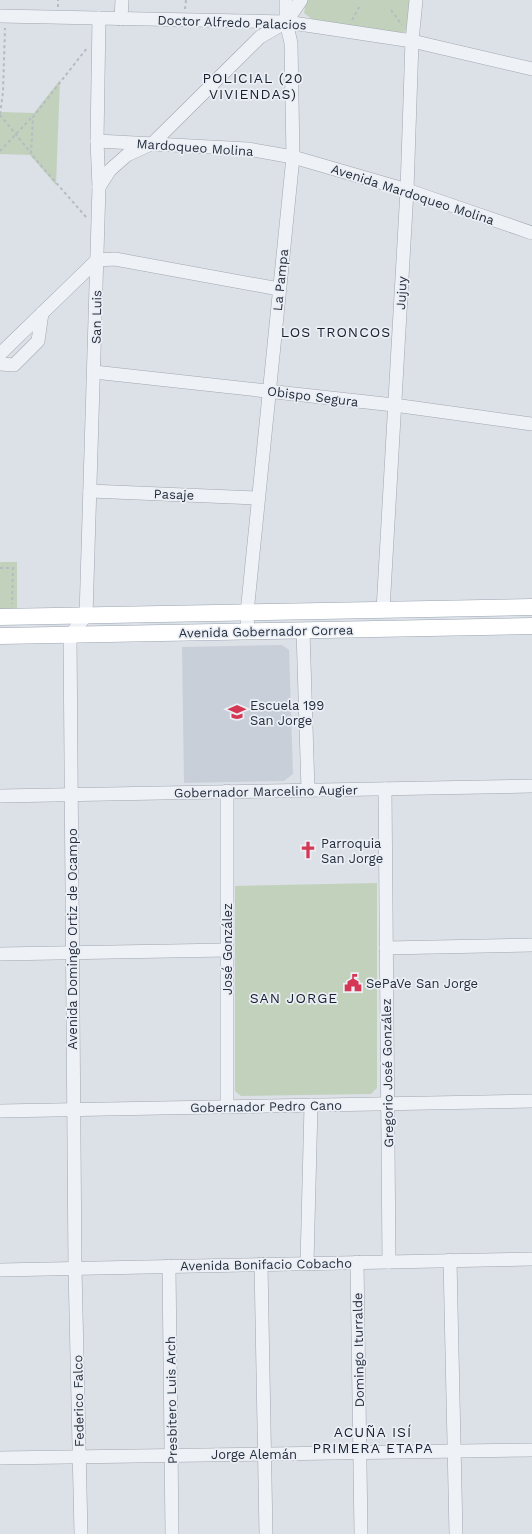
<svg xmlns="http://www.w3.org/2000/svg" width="532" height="1534" font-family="'Work Sans',sans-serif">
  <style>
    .built { fill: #c9cfd9 }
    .green { fill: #c2d1bc }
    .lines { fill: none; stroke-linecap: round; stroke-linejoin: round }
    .minor-casing { stroke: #a1a7b1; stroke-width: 14 }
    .major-casing { stroke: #9aa5b3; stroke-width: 17 }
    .path { stroke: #b6bbc2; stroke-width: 2; stroke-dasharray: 3 3; stroke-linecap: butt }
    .minor { stroke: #eef1f5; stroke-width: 13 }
    .major { stroke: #fff; stroke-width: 16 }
    .labels { text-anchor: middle; stroke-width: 3.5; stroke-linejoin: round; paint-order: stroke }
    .street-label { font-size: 13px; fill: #252f3e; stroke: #ebeff5 }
    .poi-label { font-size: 13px; fill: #252f3e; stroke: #ebeff5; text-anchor: start }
    .neighbourhood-label { font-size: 14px; letter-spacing: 1px; fill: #17202e; stroke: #ebeff5 }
  </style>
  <rect width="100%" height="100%" fill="#dce0e7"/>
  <path class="built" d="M282,645L289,650L293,774L284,781L184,783L182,647Z"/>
  <g class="green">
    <path d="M308,0H411L407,31L399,33L312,19L304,13L306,2Z"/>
    <path d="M60,80L56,185L30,155L0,154V112L34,113Z"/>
    <path d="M0,562H17V610L0,611Z"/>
    <path d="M377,883V1088L371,1094L241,1096L235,1091V886Z"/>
  </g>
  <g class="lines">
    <g class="minor-casing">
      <g id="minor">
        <path d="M0,16L286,22L412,41L532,69"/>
        <path d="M121,19L122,0"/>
        <path d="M97,141L248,149L293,157L407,190L532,233"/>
        <path d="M99,187L110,170L127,155L153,143L260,37L286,22L301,0"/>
        <path d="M0,354L97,260L115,259L279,289"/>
        <path d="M0,364L14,365L38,341L42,313"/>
        <path d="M94,372L394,405L532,424"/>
        <path d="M90,491L258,498"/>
        <path d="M383,610L407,190L412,41L416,0"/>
        <path d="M303,630L308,790"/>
        <path d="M248,631L247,613L293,157L291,43L286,22V0"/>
        <path d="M385,789L389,1262"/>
        <path d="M227,791V1107"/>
        <path d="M0,796L532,786"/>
        <path d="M386,948L532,945"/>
        <path d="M0,954L227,950"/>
        <path d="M0,1111L532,1101"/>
        <path d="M450,1260L456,1534"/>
        <path d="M357,1262L361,1534"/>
        <path d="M307,1263L311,1105"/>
        <path d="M261,1264L266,1534"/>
        <path d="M169,1266L172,1534"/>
        <path d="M0,1270L532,1259"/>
        <path d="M0,1458L532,1450"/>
        <path d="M81,1534L75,1268L70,635L86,616L99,187L97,141L99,18"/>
      </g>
    </g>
    <g class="major-casing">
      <g id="major">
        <path d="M0,617L532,607"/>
        <path d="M0,636L532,626"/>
      </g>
    </g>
    <g class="path">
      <path d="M58,7V0"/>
      <path d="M185,9L186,0"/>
      <path d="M391,10L402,25"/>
      <path d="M352,20L361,4"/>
      <path d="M0,114L3,92L5,28"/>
      <path d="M0,115L31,153"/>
      <path d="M0,151L32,117"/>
      <path d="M86,217L31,154L33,117L87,48"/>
      <path d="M0,568H13L12,604"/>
    </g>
    <use href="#minor" class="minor"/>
    <use href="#major" class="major"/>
  </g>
  <defs>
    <g id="school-bare" transform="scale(1.38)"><path d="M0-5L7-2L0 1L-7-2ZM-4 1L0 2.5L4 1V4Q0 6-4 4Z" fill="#d53854" stroke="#ebeff5" stroke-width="2.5" paint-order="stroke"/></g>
    <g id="church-bare" transform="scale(1.38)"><path d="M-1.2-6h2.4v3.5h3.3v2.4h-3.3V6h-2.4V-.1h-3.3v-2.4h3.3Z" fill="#d53854" stroke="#ebeff5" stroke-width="2.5" paint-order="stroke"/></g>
    <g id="civic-bare" transform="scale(1.38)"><path d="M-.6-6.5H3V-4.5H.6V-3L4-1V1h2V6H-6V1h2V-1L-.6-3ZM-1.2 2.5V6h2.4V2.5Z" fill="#d53854" stroke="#ebeff5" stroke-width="2.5" paint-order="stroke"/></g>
  </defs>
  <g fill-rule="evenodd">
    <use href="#school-bare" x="237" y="712"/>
    <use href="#church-bare" x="308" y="850"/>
    <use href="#civic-bare" x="353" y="983"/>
  </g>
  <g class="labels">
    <g class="street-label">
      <text transform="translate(232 22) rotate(2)" y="5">Doctor Alfredo Palacios</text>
      <text transform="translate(195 147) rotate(4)" y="5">Mardoqueo Molina</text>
      <text transform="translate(413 194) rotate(18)" y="5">Avenida Mardoqueo Molina</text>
      <text transform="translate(280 280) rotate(-84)" y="5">La Pampa</text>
      <text transform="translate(401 293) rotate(-87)" y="5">Jujuy</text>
      <text transform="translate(96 317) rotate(-89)" y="5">San Luis</text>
      <text transform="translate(313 396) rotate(7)" y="5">Obispo Segura</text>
      <text transform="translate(174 494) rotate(2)" y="5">Pasaje</text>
      <text transform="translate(266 631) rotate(-1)" y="5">Avenida Gobernador Correa</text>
      <text transform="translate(266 791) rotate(-1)" y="5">Gobernador Marcelino Augier</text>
      <text transform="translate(72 939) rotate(-90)" y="5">Avenida Domingo Ortiz de Ocampo</text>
      <text transform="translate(227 949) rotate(-90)" y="5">José González</text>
      <text transform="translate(387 1073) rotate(-91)" y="5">Gregorio José González</text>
      <text transform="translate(266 1106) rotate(-1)" y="5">Gobernador Pedro Cano</text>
      <text transform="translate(266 1264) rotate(-1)" y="5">Avenida Bonifacio Cobacho</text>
      <text transform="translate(358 1350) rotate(-91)" y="5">Domingo Iturralde</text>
      <text transform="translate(171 1400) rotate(-91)" y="5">Presbítero Luis Arch</text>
      <text transform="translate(78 1401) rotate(-91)" y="5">Federico Falco</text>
      <text x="254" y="1459">Jorge Alemán</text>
    </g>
    <g class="poi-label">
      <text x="250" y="710">Escuela 199<tspan x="250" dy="15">San Jorge</tspan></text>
      <text x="321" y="848">Parroquia<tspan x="321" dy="15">San Jorge</tspan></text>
      <text x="366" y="988">SePaVe San Jorge</text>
    </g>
    <g class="neighbourhood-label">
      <text x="253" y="83">POLICIAL (20<tspan x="253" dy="16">VIVIENDAS)</tspan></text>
      <text x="336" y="337">LOS TRONCOS</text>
      <text x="294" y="1003">SAN JORGE</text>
      <text x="373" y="1437">ACUÑA ISÍ<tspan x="373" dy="16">PRIMERA ETAPA</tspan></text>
    </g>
  </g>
</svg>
